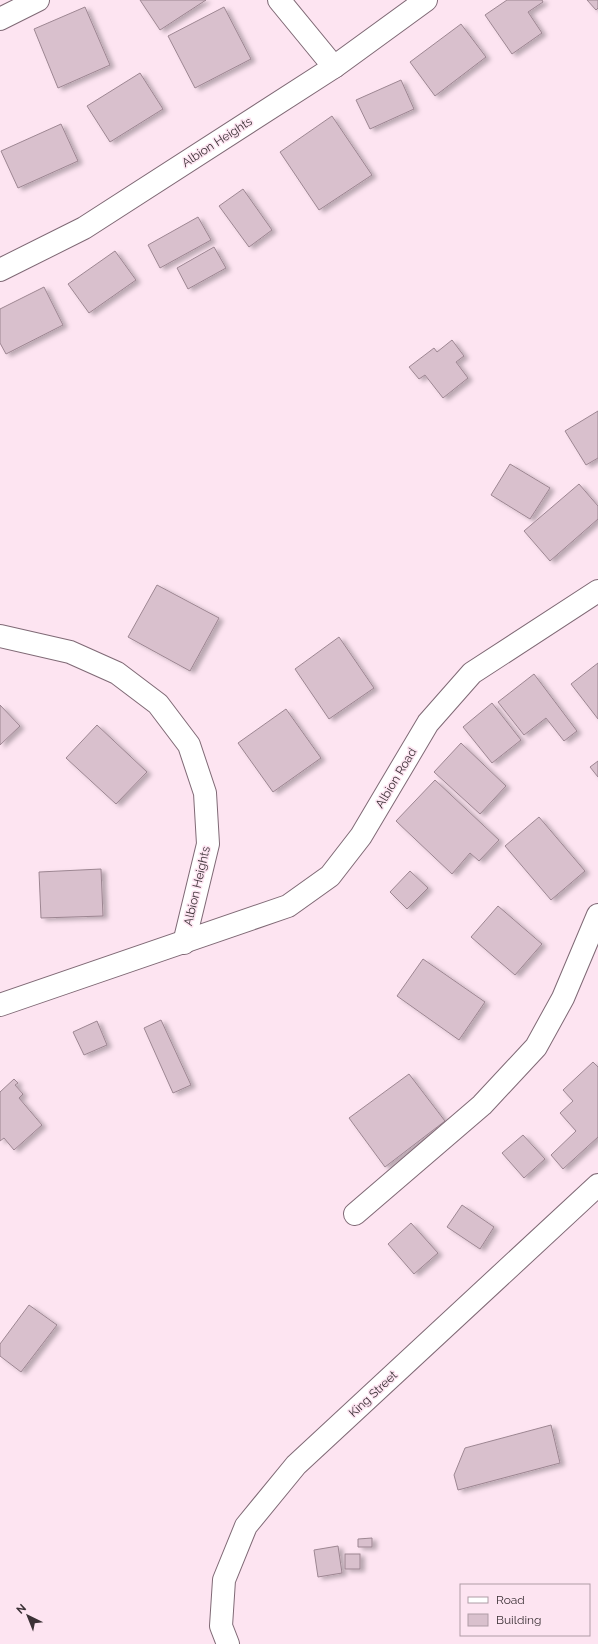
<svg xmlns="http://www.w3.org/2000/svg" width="598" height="1644" font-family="Raleway,sans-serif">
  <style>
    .building { fill: #d9c0cd; stroke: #9d8692; filter: url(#shadow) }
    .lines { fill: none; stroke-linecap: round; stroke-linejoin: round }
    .minor-casing { stroke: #7f6975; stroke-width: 24 }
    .minor { stroke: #fff; stroke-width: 22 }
    .labels { text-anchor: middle; stroke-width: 3; stroke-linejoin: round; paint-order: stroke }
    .street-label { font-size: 12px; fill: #3b3136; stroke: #fde4f1 }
  </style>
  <defs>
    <filter id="shadow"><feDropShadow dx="4.5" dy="2.5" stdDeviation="2" flood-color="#0004"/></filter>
  </defs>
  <rect width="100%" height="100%" fill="#fde4f1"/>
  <g class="building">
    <path d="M140,0H206L160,30Z"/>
    <path d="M507,0H542L543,2L528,12L542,33L512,54L485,15Z"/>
    <path d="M587,0H598V8L596,10Z"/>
    <path d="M85,7L110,65L58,88L34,29Z"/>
    <path d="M224,7L251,59L195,88L168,36Z"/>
    <path d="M461,24L486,57L435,96L410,62Z"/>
    <path d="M140,73L163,109L110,142L87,106Z"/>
    <path d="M401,80L414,109L370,129L356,100Z"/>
    <path d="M332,116L372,175L319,210L280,152Z"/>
    <path d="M61,124L78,161L18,188L1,151Z"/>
    <path d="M243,189L272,230L249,247L219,206Z"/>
    <path d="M198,217L211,240L160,268L148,245Z"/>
    <path d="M214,247L226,268L188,289L177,268Z"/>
    <path d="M115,251L136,280L89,313L68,284Z"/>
    <path d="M44,287L63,325L6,354L0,343V309Z"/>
    <path d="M452,340L464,356L456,362L468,378L443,398L425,375L419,379L409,367L434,348L437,352Z"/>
    <path d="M598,411V458L586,465L565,431Z"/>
    <path d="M510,464L550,488L530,519L491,495Z"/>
    <path d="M579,484L598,506V519L550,561L524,531Z"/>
    <path d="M157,585L219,618L190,671L128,637Z"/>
    <path d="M339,637L374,688L329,719L295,669Z"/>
    <path d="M598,663V719L571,684Z"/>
    <path d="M534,674L577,731L564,741L546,718L524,735L498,702Z"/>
    <path d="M492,703L521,740L492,763L463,727Z"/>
    <path d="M0,705L20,726L0,745Z"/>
    <path d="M286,709L321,758L273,792L238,743Z"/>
    <path d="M97,725L147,772L116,804L66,758Z"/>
    <path d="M461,743L506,786L480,814L434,772Z"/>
    <path d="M598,761V777L590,767Z"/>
    <path d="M435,780L499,840L479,861L470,853L452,874L396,821Z"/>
    <path d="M539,817L585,871L551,900L505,846Z"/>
    <path d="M101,869L103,916L41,918L39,872Z"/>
    <path d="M410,871L428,888L407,909L390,892Z"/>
    <path d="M498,906L542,944L515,975L471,937Z"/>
    <path d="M423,959L485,1002L459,1040L397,996Z"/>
    <path d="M161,1020L191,1085L173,1093L144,1028Z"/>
    <path d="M97,1021L107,1045L84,1055L73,1032Z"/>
    <path d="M593,1062L598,1067V1137L563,1169L551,1155L576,1131L560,1113L573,1101L563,1090Z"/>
    <path d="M409,1074L445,1121L385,1167L349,1118Z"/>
    <path d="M14,1079L18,1083L15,1085L23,1094L19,1098L42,1125L14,1150L4,1138L0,1141V1092Z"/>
    <path d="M523,1135L545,1159L524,1178L502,1153Z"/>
    <path d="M462,1205L494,1227L480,1249L447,1227Z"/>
    <path d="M411,1223L438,1253L414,1274L388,1244Z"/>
    <path d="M29,1305L57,1325L21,1372L0,1356V1344Z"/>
    <path d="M551,1425L560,1463L458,1490L454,1475L465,1448Z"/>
    <path d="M372,1538V1547H358V1539Z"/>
    <path d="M338,1546L342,1573L318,1577L314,1550Z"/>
    <rect x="345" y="1554" width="15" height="15"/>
  </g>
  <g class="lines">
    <g class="minor-casing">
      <g id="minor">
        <path d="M279,0L334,67"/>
        <path d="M0,19L38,0"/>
        <path d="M0,270L84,228L334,67L426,0"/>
        <path d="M0,636L70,652L117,673L158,704L189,745L205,793L208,844L184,943"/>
        <path d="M0,1005L288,906L330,876L361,836L428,723L472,673L598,591"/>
        <path d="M355,1214L482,1105L536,1047L563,998L598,915"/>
        <path d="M228,1644L221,1626L224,1580L246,1526L296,1465L598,1185"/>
      </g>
    </g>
    <use href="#minor" class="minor"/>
  </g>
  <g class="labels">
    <g class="street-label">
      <text transform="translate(217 142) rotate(-33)" y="4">Albion Heights</text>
      <text transform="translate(396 778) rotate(-59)" y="4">Albion Road</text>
      <text transform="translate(197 886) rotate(-77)" y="4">Albion Heights</text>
      <text transform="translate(373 1394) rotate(-43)" y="4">King Street</text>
    </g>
  </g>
  <rect x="460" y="1584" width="130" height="52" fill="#fde4f1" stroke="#af9ca6"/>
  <rect x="468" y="1597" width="20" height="6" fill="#ffffff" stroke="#af9ca6"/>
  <text x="496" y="1604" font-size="12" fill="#3b3136">Road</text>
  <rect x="468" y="1614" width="20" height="12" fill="#d9c0cd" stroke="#af9ca6"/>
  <text x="496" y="1624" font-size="12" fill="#3b3136">Building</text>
  <g transform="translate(28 1616) rotate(317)" stroke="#fde4f1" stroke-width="3" paint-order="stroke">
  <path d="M0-3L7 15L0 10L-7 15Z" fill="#3b3136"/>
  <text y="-6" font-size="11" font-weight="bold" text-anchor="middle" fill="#3b3136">N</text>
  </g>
</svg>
